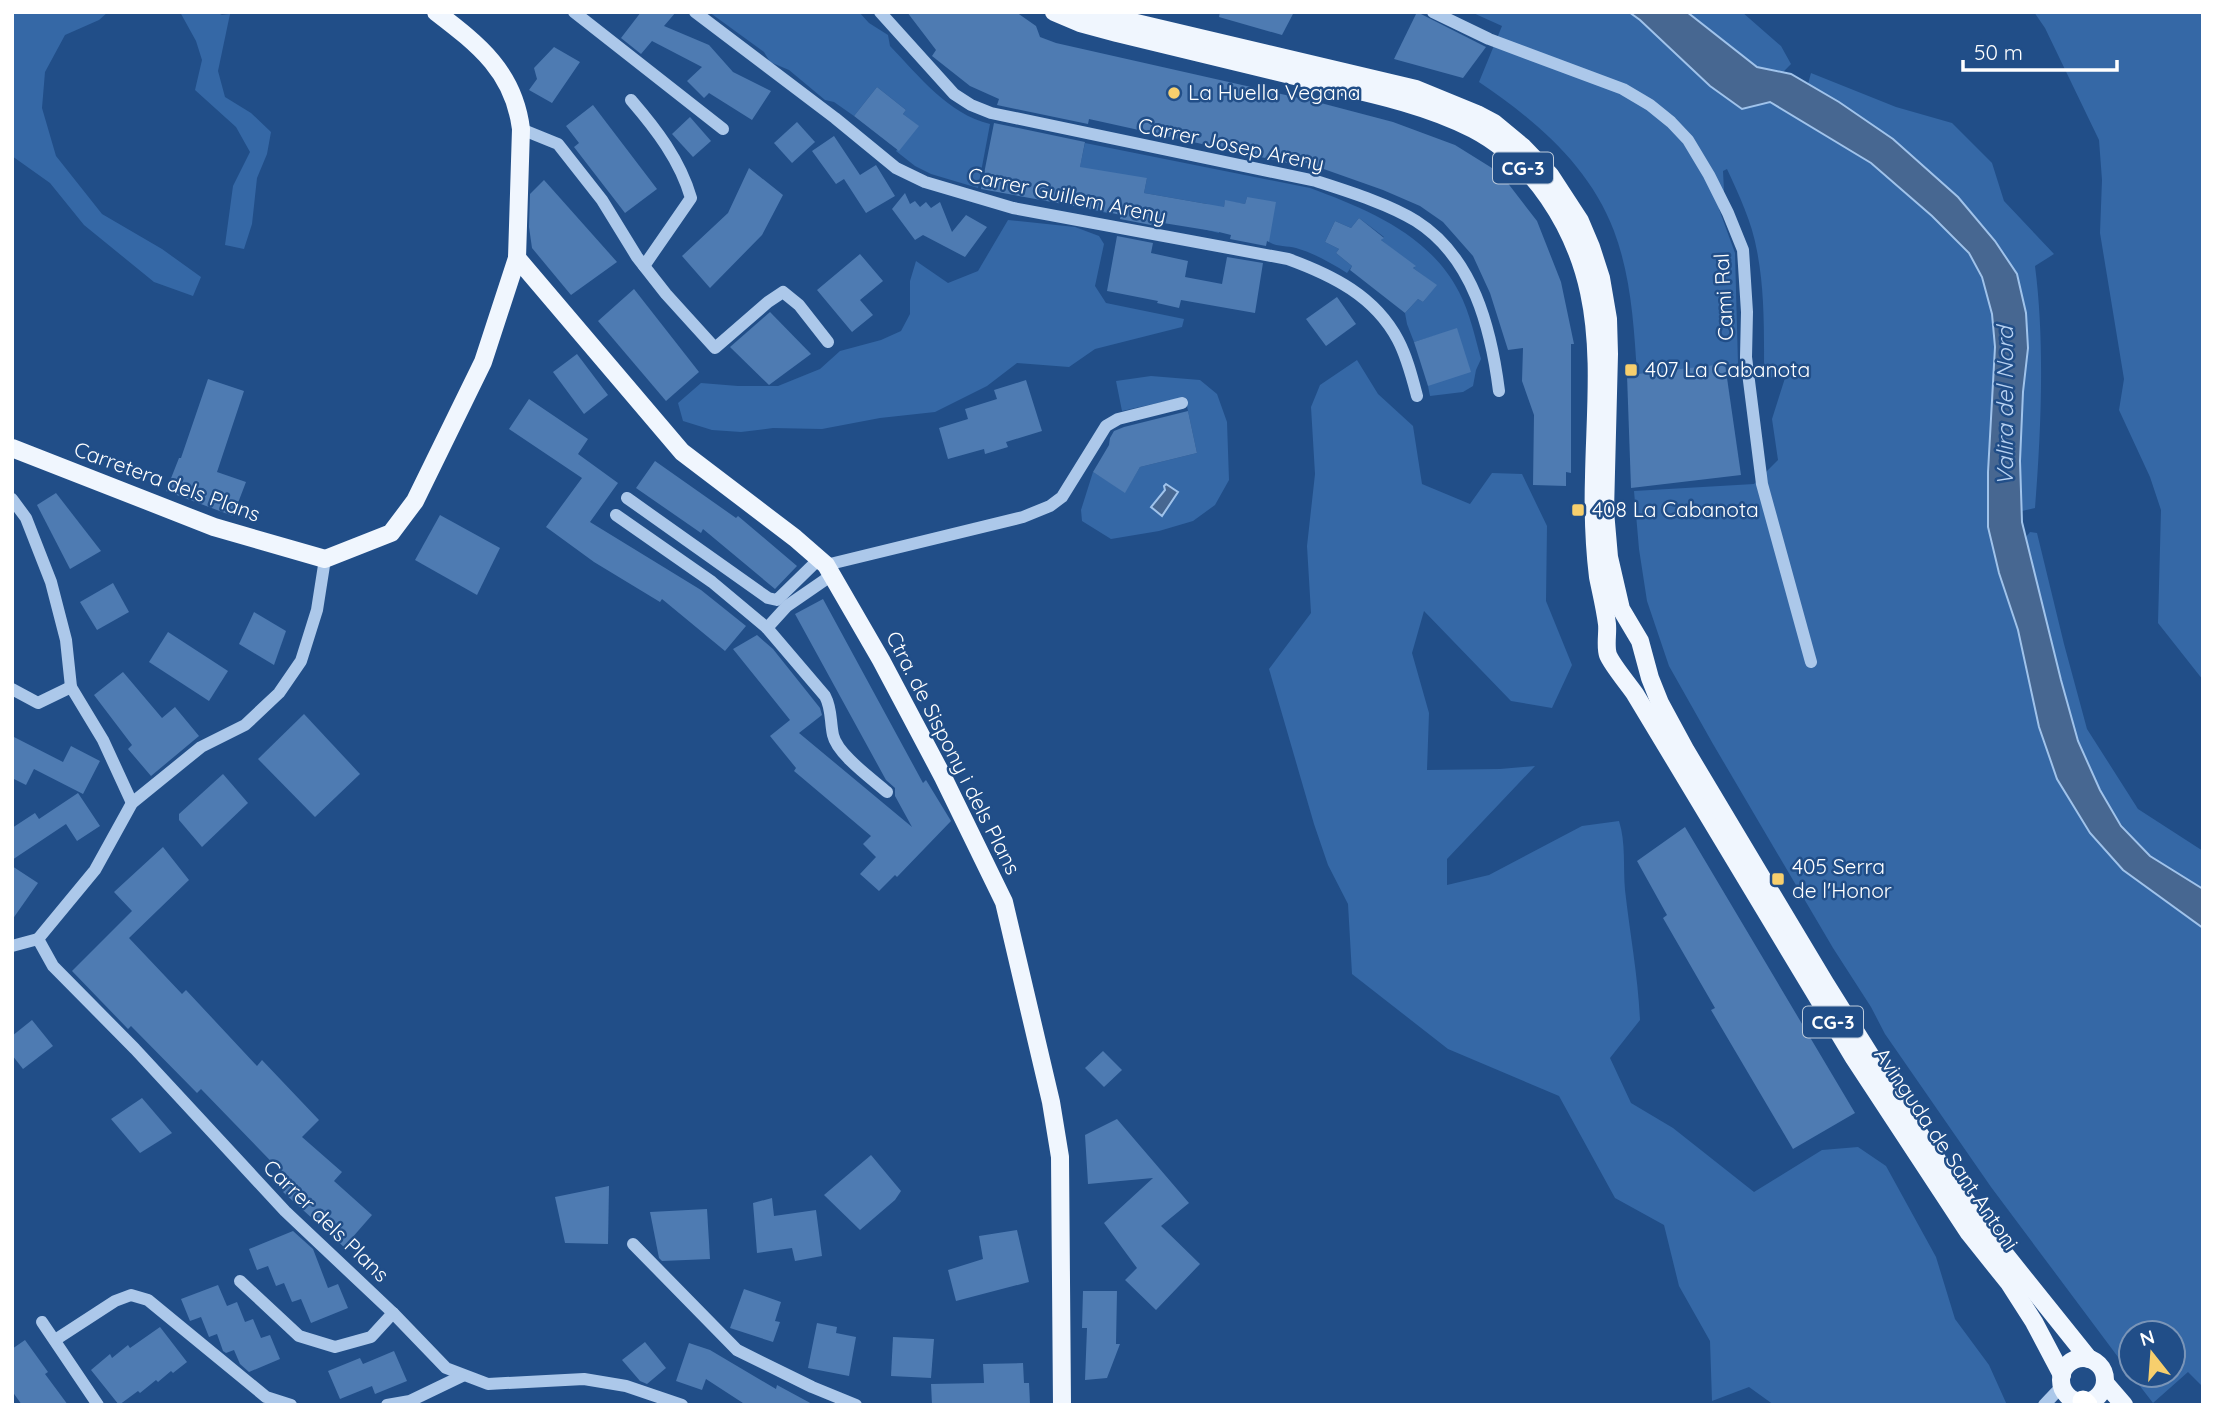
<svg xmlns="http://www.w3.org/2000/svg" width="2215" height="1417" font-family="Quicksand,sans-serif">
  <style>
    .green { fill: #3568a6; fill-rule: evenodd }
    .water { fill: #476791; stroke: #a0c3eb; stroke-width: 2 }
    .building { fill: #4e7bb2 }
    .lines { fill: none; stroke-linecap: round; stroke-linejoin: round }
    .minor { stroke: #acc8ea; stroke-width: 12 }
    .major { stroke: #f0f6fe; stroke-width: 18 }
    .highway { stroke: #fff; stroke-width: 21 }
    .poi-dot { fill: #f7cf6d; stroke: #214e88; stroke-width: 2.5 }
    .labels { text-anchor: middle; stroke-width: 5; stroke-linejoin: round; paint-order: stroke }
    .shield { fill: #214e88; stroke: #bccadb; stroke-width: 2 }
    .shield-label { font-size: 19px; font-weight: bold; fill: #fff }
    .poi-label { font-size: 21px; fill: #fff; stroke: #214e88; text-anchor: start }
    .street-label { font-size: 21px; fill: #fff; stroke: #214e88 }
    .water-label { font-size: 23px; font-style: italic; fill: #b8d2f2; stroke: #214e88 }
  </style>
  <rect width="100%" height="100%" fill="#214e88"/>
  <g class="green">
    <path d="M12,12H108L99,20L65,35L45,72L42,108L56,156L102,214L162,249L201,277L193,296L154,282L84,225L50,183L12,156Z"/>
    <path d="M180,12H216L222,15L230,14L218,71L225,97L251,113L271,132L267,154L257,178L252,224L244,249L225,245L233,186L250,152L236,127L195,90L202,60L196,41Z"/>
    <path d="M709,12H859L869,23L888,35L890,46C919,76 948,114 990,124L978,188L931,174L915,166L896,151L918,126L903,114L906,110L877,87L854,116L834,102L825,100L789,70L770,62L764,52Z"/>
    <path d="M1471,12H1742L1781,46L1791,64L1750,106L1770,102L1871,163L1932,216L1969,253L1982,277L1992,314L1995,347L1988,472V527L1999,573L2018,630L2039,727L2169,903L2203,928V1387L2188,1372L2153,1403L2133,1377L2125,1374L2118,1357L1991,1187L1885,1034L1871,1007L1833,948L1713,744L1669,666L1647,601L1639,549L1634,491L1754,484L1778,460L1772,419L1785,378L1764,377C1764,334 1765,292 1757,251C1752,222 1739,195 1727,169L1723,171L1724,191L1719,209L1735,253L1738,364L1637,374C1634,326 1631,276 1614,231C1589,165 1535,120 1479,82L1502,26ZM2131,1333H2173V1375H2131Z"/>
    <path d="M2034,12H2203V680L2158,623L2161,510L2150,477L2119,410L2124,379L2100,233L2102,180L2099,140L2045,28Z"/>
    <path d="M1811,73L1896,107L1952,123L1992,163L2004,201L2054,254L2035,266C2045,343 2041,431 2035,508L2022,511L2020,461L2023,392L2028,345L2026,313L1837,101L1808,84Z"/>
    <path d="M1085,143L1310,188C1367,209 1430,235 1459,292C1470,313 1475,337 1481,359L1476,370L1473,386L1463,392L1430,396L1428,386L1457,329L1414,342L1407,324L1405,313L1418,299L1423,302L1436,285L1413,268L1415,267L1381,240L1384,237L1359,218L1351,228L1335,221L1325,242L1339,249L1336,253L1352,266L1347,273C1331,263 1314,253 1296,248C1287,246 1277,247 1269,242L1247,197L1245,204L1225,201L1219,233L1203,229L1207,204L1144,193L1147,178L1111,189L1107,213L1084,208L1087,192L1079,171Z"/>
    <path d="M1008,220L1075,227L1099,236L1104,244L1095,286L1106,303L1184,319L1182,327L1095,349L1069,367L1017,363L987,386L935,412L880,418L822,429L773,428L741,432L712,430L683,421L678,403L701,383L738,386H778L820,369L840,351L881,340L901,331L910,314V281L916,261L948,283L978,271Z"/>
    <path d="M1357,360L1378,394L1413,426L1422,484L1470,504L1492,473L1522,474L1547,526L1546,601L1572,665L1552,708L1511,701L1424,611L1412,653L1429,713L1427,770L1500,769L1535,766L1447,859V885L1489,875L1582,826L1619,821C1626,843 1623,867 1625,890C1630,934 1638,976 1640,1020L1610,1058L1631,1103L1673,1128L1754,1192L1822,1150L1858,1147L1886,1166L1936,1257L1955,1319L1989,1365L2007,1405H1774L1749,1387L1712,1401L1710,1341L1679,1286L1664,1225L1615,1198L1559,1096L1448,1049L1352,974L1348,904L1328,865L1314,824L1269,669L1311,613L1307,546L1315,474L1311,407L1320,385Z"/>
    <path d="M1151,376L1200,380L1217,394L1227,422L1229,480L1215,505L1193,521L1159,531L1111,539L1082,521L1081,510L1093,472L1125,492L1140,467L1197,453L1185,397L1122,411L1116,381Z"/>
    <path d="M2030,532L2037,533L2064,644L2087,729L2138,809L2203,851V889C2185,878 2164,869 2149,855C2090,802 2070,719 2052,645C2043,609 2035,573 2026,537Z"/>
  </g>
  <g class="water">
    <path d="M1629,12H1687L1757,67L1791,74L1839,102L1893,139L1958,197L1995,241L2017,274L2026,313L2028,348L2023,392L2020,461L2022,522L2061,680L2078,741L2100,790L2121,826L2150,856L2203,889V928L2123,870L2090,833L2057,779L2039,727L2018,630L1999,573L1988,527V472L1995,347L1992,314L1982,277L1969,253L1932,216L1871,163L1770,102L1742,109L1710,86L1640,20Z"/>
    <path d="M1166,484L1178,492L1162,516L1151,507L1165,490L1164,486Z"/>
  </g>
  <g class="building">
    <path d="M641,12H676L664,26L709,45L733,72L771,91L752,120L709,93L704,98L687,81L702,67L652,41L641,54L621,38Z"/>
    <path d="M907,12H1016L1036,26L1040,37L1056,43L1317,102L1393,122L1455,145L1500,173L1537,221L1561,282L1574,344H1571V473L1566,472V486L1533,485L1534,415L1522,381L1523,348L1508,350L1490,293L1473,256L1443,222L1420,206L1383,190L1270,150L1288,163L1089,119L1088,124L997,105L999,99L970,86L932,56L936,50Z"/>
    <path d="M1220,12H1294L1282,35L1219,17Z"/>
    <path d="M1417,12L1486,47L1463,78L1394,59Z"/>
    <path d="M554,47L580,62L552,103L529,90L537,79L534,68Z"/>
    <path d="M877,87L906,110L903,114L919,126L899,151L854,116Z"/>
    <path d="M593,105L657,189L625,213L574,147L579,143L566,126Z"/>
    <path d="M690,117L711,141L693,157L672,134Z"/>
    <path d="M797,122L815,142L792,163L774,143Z"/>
    <path d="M994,123L1085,142L1080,167L1147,178L1144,193L1224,207L1225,200L1245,204L1247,197L1276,202L1269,242L1267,241L1266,246L1230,239L1231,235L1219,232L1157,222L1156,226L1120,219L1121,215L1107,212L981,189Z"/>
    <path d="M834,136L860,175L876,165L895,196L866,213L844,179L836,184L812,151Z"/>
    <path d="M749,168L783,195L762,235L710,288L682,256L728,213Z"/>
    <path d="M544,180L617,262L571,295L532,248L529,227L530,194Z"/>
    <path d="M905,193L910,204L915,201L920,207L926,202L931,208L940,202L952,232L966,215L987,227L965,257L923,235L915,240L892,209Z"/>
    <path d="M1359,218L1384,238L1381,240L1416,266L1413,268L1437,285L1423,302L1418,299L1405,313L1350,270L1352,266L1336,253L1339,249L1325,242L1335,221L1351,228Z"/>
    <path d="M1117,236L1153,243L1151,253L1188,261L1185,277L1222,284L1227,257L1263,263L1255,313L1181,300L1179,308L1157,303L1158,301L1107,291Z"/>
    <path d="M860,254L883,281L860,300L873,315L852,332L817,290Z"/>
    <path d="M634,289L699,372L666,401L598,321Z"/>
    <path d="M1337,297L1356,324L1326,346L1306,319Z"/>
    <path d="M770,312L811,354L769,385L730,347Z"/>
    <path d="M1457,328L1471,372L1428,386L1414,342Z"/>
    <path d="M577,354L608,395L584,414L553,372Z"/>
    <path d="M1725,364L1741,475L1631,488L1627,375Z"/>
    <path d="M208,379L244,391L217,472L246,482L233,516L166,491L179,458H181Z"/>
    <path d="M1026,380L1042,431L1006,442L1008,447L985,454L984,449L948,459L939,428L968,419L965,409L997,399L994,390Z"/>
    <path d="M529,399L588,439L578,454L618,483L590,522L701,590L746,626L725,651L662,599L660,602L594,562L546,527L582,478L509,429Z"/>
    <path d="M1188,411L1197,453L1140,467L1125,493L1093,472L1109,445L1110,438L1114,431L1124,427Z"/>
    <path d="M655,461L736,518L738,516L797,566L775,589L703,529L701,533L636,488Z"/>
    <path d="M56,493L101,551L70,569L37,505Z"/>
    <path d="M440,515L500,548L477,595L415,560Z"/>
    <path d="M113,583L129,612L97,630L80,602Z"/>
    <path d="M823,599L923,783L926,780L951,821L897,877L895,875L879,891L860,874L876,857L863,844L871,836L794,771L796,768L770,736L790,720L733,649L757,635L773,649L820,708L822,715L799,733L912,827L895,796V788L886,780L795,614Z"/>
    <path d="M254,612L286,631L274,665L239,644Z"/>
    <path d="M168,632L228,671L209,701L149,662Z"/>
    <path d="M123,672L162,718L175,707L199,736L151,776L128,749L132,745L94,695Z"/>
    <path d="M304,714L360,774L315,817L258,759Z"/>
    <path d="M12,736L63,762L71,746L100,761L83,794L34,769L26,785L12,778Z"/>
    <path d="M223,774L248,803L202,847L179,820V814Z"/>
    <path d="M78,793L100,826L77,841L66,824L12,860V828L35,813L39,819Z"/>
    <path d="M1685,827L1855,1113L1793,1149L1711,1010L1715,1008L1663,918L1667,915L1637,861Z"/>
    <path d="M163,847L189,880L129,938L182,994L186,990L257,1066L262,1060L319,1120L302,1137L342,1172L334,1181L372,1215L344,1247L283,1192L292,1183L201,1089L197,1093L131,1026L128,1029L72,971L132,911L114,892Z"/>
    <path d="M12,866L38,883L12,920Z"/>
    <path d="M32,1020L53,1046L23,1069L12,1055V1036Z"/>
    <path d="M1103,1051L1122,1070L1104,1087L1085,1068Z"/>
    <path d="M142,1098L172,1133L140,1153L111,1119Z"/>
    <path d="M1117,1119L1189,1203L1161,1226L1200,1264L1156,1310L1125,1280L1137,1268L1104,1223L1153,1178L1088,1184L1085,1135Z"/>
    <path d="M871,1155L901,1191L895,1200L860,1230L824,1195Z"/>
    <path d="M609,1186L608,1244L565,1243L555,1197Z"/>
    <path d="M772,1198L774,1216L816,1210L822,1256L795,1261L792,1248L757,1253L753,1203Z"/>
    <path d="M707,1209L710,1259L662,1261L659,1258L650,1212Z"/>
    <path d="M1017,1230L1029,1282L956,1301L948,1270L983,1259L979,1236Z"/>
    <path d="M293,1231L313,1249L328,1288L338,1284L348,1308L311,1323L301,1299L292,1302L284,1283L276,1286L268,1266L257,1270L249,1249Z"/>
    <path d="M218,1285L227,1306L237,1302L245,1322L253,1319L261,1338L270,1335L280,1359L249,1372L240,1364L234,1350L226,1353L223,1351L217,1334L209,1337L201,1317L190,1321L181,1299Z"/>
    <path d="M744,1289L781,1302L775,1321L780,1322L773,1342L730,1328Z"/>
    <path d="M1083,1291H1117L1116,1344H1120L1107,1378L1085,1380L1087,1328H1082Z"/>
    <path d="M817,1323L837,1327L836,1333L856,1337L849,1376L808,1368Z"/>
    <path d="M160,1327L187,1362L173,1373L171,1371L158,1382L156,1380L140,1393L138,1391L119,1405L91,1370L110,1354L112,1358L128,1345L130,1348Z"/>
    <path d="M893,1337L934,1339L931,1378L891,1376Z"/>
    <path d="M25,1340L48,1372L45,1374L68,1405H22L12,1391V1349Z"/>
    <path d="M645,1342L666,1368L647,1384L640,1381L622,1360Z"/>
    <path d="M689,1343L710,1350L776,1389L777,1385L814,1405H746L706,1379L702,1390L676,1381Z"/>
    <path d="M394,1351L407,1381L375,1394L372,1386L340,1399L328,1371L360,1358L363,1364Z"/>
    <path d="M1023,1363L1024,1383H1029L1030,1404L932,1405L931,1384L984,1383L983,1364Z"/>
  </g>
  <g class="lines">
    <g class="minor">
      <path d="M574,12L723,129"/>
      <path d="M695,12L835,118L896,168L925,182L1013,208L1288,259C1332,275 1375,296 1398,340C1407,357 1412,377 1417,396"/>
      <path d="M880,12L954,94L971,105L991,113L1316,181C1347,191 1389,204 1416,221C1473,257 1491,328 1499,391"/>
      <path d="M1433,12L1489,39L1623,89L1650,105L1671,122L1688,140L1709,175L1728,213L1743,250L1747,312L1746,357L1762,484L1811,662"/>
      <path d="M631,100C656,129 680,160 691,198L644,266"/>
      <path d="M521,129L558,144L602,200L637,257L666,294L715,348L768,302L783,292L799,305L828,342"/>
      <path d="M627,498L768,598L777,600L819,559"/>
      <path d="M12,499L26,518L51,582L66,640L71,687L103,740L132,803"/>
      <path d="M616,515L712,582L767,628L825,696C832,709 830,721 833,735C837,754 872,779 887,792"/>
      <path d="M826,565L1023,517L1050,506L1062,497L1106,426L1118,419L1182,403"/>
      <path d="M767,628L787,606L832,575"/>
      <path d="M12,689L38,703L71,687"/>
      <path d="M38,939L53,966L135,1049L285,1211L393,1313L446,1368L488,1384L584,1379L626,1386L682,1405"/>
      <path d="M38,939L95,870L132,803L201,747L245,725L279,693L301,661L317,610L325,559"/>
      <path d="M12,946L38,939"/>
      <path d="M633,1244L737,1350L812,1387L856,1405"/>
      <path d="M240,1281L299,1336L335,1347L371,1337L393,1313"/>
      <path d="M42,1322L98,1405"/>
      <path d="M55,1340L115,1301L131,1295L148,1300L266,1397L291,1405"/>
      <path d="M387,1405L410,1401L462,1376"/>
      <path d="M2044,1405L2062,1386"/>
    </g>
    <g class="major">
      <path d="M1054,12L1080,23L1117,33C1181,48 1244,64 1307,79C1363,92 1422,103 1473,129C1534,161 1575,227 1589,292C1602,352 1595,416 1594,477C1593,510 1594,544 1598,577C1601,592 1605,608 1607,624C1608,633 1605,646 1608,655C1612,665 1629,685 1635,694L1854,1058L1969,1233L2009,1283L2034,1322L2062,1375"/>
      <path d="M1090,12L1416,89L1477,114L1494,123L1523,147L1550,175L1580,221L1591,247L1601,278L1608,319L1609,354L1605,511L1609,557L1621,609L1640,641L1650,678L1660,703L1686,751L1825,983L1926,1144L1996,1243L2089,1359"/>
      <path d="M517,258L682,452L795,538L826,565L881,660L943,777L1004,902L1051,1102L1060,1157L1062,1405"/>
      <path d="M12,448L214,527L325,559L391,533L415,501L483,362L517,258L521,129C514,72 479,45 436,12"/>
      <circle cx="2083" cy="1380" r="22"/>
      <path d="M2105,1383L2124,1405"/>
    </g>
    <path class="highway" d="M2083,1401L2087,1405"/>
  </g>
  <g class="poi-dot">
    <circle cx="1174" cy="93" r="7"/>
    <rect x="1624" y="363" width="14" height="14" rx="3.5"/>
    <rect x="1571" y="503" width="14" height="14" rx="3.5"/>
    <rect x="1771" y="872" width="14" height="14" rx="3.5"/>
  </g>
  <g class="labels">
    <g class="shield">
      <rect x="1493" y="152.5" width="60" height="31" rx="5"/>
      <rect x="1803" y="1006.5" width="60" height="31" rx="5"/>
    </g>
    <g class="shield-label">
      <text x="1523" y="175">CG-3</text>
      <text x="1833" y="1029">CG-3</text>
    </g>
    <g class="poi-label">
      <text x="1188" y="100">La Huella Vegana</text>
      <text x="1645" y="377">407 La Cabanota</text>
      <text x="1592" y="517">408 La Cabanota</text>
      <text x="1792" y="874">405 Serra<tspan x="1792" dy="24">de l'Honor</tspan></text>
    </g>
    <g class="street-label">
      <text transform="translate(1231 145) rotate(12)" y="7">Carrer Josep Areny</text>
      <text transform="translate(1067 196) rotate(12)" y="7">Carrer Guillem Areny</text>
      <text transform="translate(1724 297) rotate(-93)" y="7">Cami Ral</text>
      <text transform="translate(167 482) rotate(20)" y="7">Carretera dels Plans</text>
      <text transform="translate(953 753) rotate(63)" y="7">Ctra. de Sispony i dels Plans</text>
      <text transform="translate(1946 1149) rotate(56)" y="7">Avinguda de Sant Antoni</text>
      <text transform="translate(326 1221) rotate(44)" y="7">Carrer dels Plans</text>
    </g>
    <g class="water-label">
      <text transform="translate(2005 406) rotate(-90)" y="8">Valira del Nord</text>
    </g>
  </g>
  <rect width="2215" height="1417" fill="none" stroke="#ffffff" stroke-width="28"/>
  <g transform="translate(2152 1354) rotate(343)"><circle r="33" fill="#214e88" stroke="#7a95b8" stroke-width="2"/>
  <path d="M0-5L12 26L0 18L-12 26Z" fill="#f7cf6d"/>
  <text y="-10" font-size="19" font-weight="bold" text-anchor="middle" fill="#ffffff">N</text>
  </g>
  <path d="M1963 60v10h154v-10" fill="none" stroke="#ffffff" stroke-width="3.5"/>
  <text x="1974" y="60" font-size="21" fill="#ffffff" stroke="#214e88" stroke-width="5" paint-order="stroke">50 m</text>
</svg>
